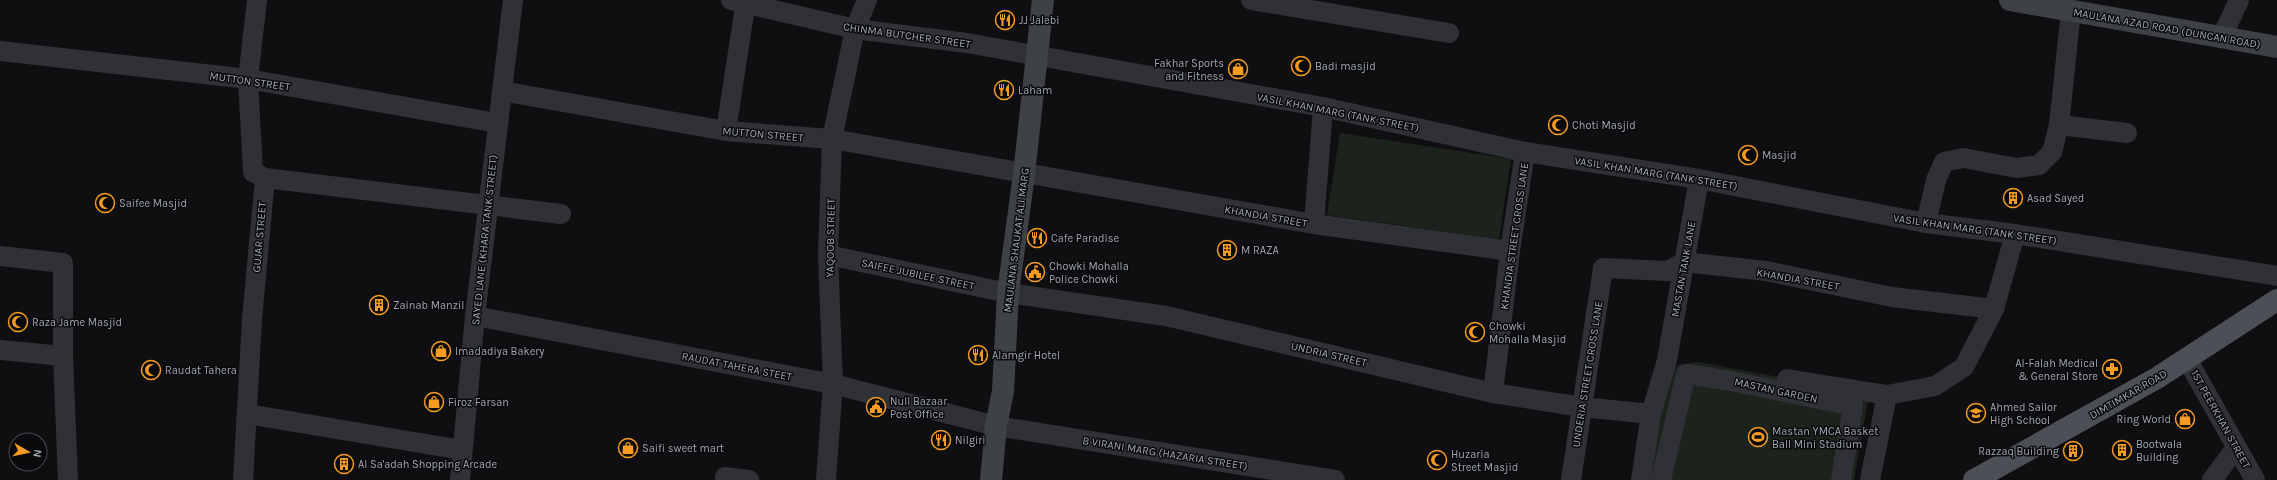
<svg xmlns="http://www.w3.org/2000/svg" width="2277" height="480" font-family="Karla,sans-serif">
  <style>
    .green { fill: #1c231c }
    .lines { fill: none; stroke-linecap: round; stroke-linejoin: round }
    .street { stroke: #303136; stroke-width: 20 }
    .secondary { stroke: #3e4146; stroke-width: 22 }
    .primary { stroke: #4c4f55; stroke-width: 22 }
    .labels { text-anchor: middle; stroke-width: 3; stroke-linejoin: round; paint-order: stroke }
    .poi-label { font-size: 11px; fill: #a0a7b2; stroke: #0a0a0c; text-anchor: start }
    .street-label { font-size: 11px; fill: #a0a7b2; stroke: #0a0a0c }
  </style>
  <rect width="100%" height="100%" fill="#0f0f11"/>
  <g class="green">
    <path d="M1340,133L1511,159L1499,239L1327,215Z"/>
    <path d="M1699,362L1869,394L1854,480H1646C1650,457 1656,382 1672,369C1680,363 1691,363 1699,362Z"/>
  </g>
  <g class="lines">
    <g class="street">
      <path d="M731,0L855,29L967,43L1323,107L1525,152L1699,179L1926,223L2015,234L2277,276"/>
      <path d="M1251,0L1449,33"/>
      <path d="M2222,37L2239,0"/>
      <path d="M0,51L248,79L497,123"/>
      <path d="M502,91L726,131L832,139L1314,224L1510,251"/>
      <path d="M2059,125L2127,133"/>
      <path d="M726,131L746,0"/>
      <path d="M265,178L561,214"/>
      <path d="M1926,223L1936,180L1944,162L1963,158L2017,168L2039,165L2052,152L2059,125L2071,11"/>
      <path d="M1314,224L1323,107"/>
      <path d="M828,255L1008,293L1166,316L1493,393L1582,407L1651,414"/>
      <path d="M0,256L63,263V356L68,480"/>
      <path d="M475,316L833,384L996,426L1335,480"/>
      <path d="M0,350L63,356"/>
      <path d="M2187,359L2255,480"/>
      <path d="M1787,379L1887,395"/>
      <path d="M1493,393L1510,251L1525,152"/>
      <path d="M247,414L462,450"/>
      <path d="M725,477L749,480"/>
      <path d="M243,480L252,319L265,178L253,172L248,79L257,0"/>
      <path d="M460,480L475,316L513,0"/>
      <path d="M826,480L833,384L828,255L832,139L855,29L867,0"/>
      <path d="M1571,480L1603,268L1668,271L1684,262L1766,271L1892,297L1994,309"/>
      <path d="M1641,480L1651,414L1667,360L1699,179"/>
      <path d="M1661,480L1686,374L1731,381L1853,406L1841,480"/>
      <path d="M1870,480L1887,395L1935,386L1964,367L1994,309L2015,234"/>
      <path d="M2212,480L2236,448"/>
    </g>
    <g class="secondary">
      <path d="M2010,0L2277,47"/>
      <path d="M991,480L996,426L1003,391L1008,293L1024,174L1043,0"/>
    </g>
    <path class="primary" d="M1974,480L2157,378L2277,300"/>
  </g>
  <defs>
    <g id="restaurant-ring" transform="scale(1)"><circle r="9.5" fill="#0a0a0c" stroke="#f69c22" stroke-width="1.5"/><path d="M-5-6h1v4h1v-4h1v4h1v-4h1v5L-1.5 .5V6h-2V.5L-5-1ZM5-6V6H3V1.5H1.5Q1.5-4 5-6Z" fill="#f69c22"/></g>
    <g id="mosque-ring" transform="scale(1)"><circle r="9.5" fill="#0a0a0c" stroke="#f69c22" stroke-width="1.5"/><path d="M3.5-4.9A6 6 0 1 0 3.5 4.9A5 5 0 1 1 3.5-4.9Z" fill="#f69c22"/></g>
    <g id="shop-ring" transform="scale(1)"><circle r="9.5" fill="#0a0a0c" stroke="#f69c22" stroke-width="1.5"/><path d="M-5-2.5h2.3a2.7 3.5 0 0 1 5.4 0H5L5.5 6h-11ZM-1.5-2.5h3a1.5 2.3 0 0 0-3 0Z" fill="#f69c22"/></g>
    <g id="building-ring" transform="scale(1)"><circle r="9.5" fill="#0a0a0c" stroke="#f69c22" stroke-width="1.5"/><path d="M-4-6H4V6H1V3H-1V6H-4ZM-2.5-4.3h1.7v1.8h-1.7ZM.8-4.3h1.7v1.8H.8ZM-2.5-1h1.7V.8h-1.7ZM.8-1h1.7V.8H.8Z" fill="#f69c22"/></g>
    <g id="civic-ring" transform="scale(1)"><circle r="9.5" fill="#0a0a0c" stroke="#f69c22" stroke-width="1.5"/><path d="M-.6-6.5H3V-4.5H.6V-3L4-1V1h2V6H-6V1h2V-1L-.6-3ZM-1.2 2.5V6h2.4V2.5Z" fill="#f69c22"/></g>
    <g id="pharmacy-ring" transform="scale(1)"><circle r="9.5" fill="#0a0a0c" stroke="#f69c22" stroke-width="1.5"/><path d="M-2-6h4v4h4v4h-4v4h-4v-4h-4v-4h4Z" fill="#f69c22"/></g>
    <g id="school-ring" transform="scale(1)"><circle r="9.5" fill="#0a0a0c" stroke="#f69c22" stroke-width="1.5"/><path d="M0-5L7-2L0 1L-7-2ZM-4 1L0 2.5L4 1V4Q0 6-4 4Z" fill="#f69c22"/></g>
    <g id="stadium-ring" transform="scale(1)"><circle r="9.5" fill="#0a0a0c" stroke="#f69c22" stroke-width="1.5"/><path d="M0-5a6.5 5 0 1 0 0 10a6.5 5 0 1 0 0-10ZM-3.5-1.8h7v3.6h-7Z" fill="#f69c22"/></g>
  </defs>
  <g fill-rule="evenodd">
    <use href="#restaurant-ring" x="1005" y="20"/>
    <use href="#mosque-ring" x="1301" y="66"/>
    <use href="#shop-ring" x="1238" y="69"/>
    <use href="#restaurant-ring" x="1004" y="90"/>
    <use href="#mosque-ring" x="1558" y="125"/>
    <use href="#mosque-ring" x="1748" y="155"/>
    <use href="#building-ring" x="2013" y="198"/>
    <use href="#mosque-ring" x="105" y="203"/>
    <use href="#restaurant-ring" x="1037" y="238"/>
    <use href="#building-ring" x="1227" y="250"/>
    <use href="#civic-ring" x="1035" y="272"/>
    <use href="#building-ring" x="379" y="305"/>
    <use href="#mosque-ring" x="18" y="322"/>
    <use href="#mosque-ring" x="1475" y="332"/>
    <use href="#shop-ring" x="441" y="351"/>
    <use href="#restaurant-ring" x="978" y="355"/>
    <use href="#pharmacy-ring" x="2112" y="369"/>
    <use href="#mosque-ring" x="151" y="370"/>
    <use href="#shop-ring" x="434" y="402"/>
    <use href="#civic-ring" x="876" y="407"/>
    <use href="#school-ring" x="1976" y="413"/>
    <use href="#shop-ring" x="2185" y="419"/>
    <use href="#stadium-ring" x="1758" y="437"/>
    <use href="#restaurant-ring" x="941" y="440"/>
    <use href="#shop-ring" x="628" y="448"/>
    <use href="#building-ring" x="2122" y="450"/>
    <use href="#building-ring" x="2073" y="451"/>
    <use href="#mosque-ring" x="1437" y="460"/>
    <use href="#building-ring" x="344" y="464"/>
  </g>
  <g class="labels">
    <g class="poi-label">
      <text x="1019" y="24">JJ Jalebi</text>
      <text x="1224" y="67" text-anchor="end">Fakhar Sports<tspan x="1224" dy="13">and Fitness</tspan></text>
      <text x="1315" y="70">Badi masjid</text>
      <text x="1018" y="94">Laham</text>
      <text x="1572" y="129">Choti Masjid</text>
      <text x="1762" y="159">Masjid</text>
      <text x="2027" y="202">Asad Sayed</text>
      <text x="119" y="207">Saifee Masjid</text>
      <text x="1051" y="242">Cafe Paradise</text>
      <text x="1241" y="254">M RAZA</text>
      <text x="1049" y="270">Chowki Mohalla<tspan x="1049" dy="13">Police Chowki</tspan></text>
      <text x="393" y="309">Zainab Manzil</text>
      <text x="32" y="326">Raza Jame Masjid</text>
      <text x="1489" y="330">Chowki<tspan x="1489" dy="13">Mohalla Masjid</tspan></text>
      <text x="455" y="355">Imadadiya Bakery</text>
      <text x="992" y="359">Alamgir Hotel</text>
      <text x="2098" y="367" text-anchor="end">Al-Falah Medical<tspan x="2098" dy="13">&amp; General Store</tspan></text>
      <text x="165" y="374">Raudat Tahera</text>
      <text x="890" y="405">Null Bazaar<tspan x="890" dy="13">Post Office</tspan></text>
      <text x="448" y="406">Firoz Farsan</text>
      <text x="1990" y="411">Ahmed Sailor<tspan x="1990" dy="13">High School</tspan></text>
      <text x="2171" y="423" text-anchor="end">Ring World</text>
      <text x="1772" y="435">Mastan YMCA Basket<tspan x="1772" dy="13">Ball Mini Stadium</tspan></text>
      <text x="955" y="444">Nilgiri</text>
      <text x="2136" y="448">Bootwala<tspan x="2136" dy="13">Building</tspan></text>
      <text x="642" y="452">Saifi sweet mart</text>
      <text x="2059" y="455" text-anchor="end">Razzaq Building</text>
      <text x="1451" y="458">Huzaria<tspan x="1451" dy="13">Street Masjid</tspan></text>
      <text x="358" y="468">Al Sa'adah Shopping Arcade</text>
    </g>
    <g class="street-label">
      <text transform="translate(2167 28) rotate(10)" y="4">MAULANA AZAD ROAD (DUNCAN ROAD)</text>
      <text transform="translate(907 35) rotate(8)" y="4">CHINMA BUTCHER STREET</text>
      <text transform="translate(250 81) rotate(8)" y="4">MUTTON STREET</text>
      <text transform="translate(1338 112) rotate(11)" y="4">VASIL KHAN MARG (TANK STREET)</text>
      <text transform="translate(763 134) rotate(5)" y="4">MUTTON STREET</text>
      <text transform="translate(1656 173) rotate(9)" y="4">VASIL KHAN MARG (TANK STREET)</text>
      <text transform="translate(1266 216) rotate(10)" y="4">KHANDIA STREET</text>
      <text transform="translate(1975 229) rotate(8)" y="4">VASIL KHAN MARG (TANK STREET)</text>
      <text transform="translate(1514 236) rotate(-82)" y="4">KHANDIA STREET CROSS LANE</text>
      <text transform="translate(259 237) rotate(-85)" y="4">GUJAR STREET</text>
      <text transform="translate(830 238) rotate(-89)" y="4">YAQOOB STREET</text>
      <text transform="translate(484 240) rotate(-84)" y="4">SAYED LANE (KHARA TANK STREET)</text>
      <text transform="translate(1016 240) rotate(-83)" y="4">MAULANA SHAUKAT ALI MARG</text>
      <text transform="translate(1683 269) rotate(-80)" y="4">MASTAN TANK LANE</text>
      <text transform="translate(918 274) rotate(12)" y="4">SAIFEE JUBILEE STREET</text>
      <text transform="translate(1798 279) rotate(10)" y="4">KHANDIA STREET</text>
      <text transform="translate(1329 354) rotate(13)" y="4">UNDRIA STREET</text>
      <text transform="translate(737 366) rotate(11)" y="4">RAUDAT TAHERA STEET</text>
      <text transform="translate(1587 374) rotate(-81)" y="4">UNDERIA STREET CROSS LANE</text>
      <text transform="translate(1776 390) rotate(12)" y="4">MASTAN GARDEN</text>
      <text transform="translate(2128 394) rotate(-30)" y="4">DIMTIMKAR ROAD</text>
      <text transform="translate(2221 419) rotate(61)" y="4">1ST PEERKHAN STREET</text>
      <text transform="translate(1165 453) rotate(9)" y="4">B VIRANI MARG (HAZARIA STREET)</text>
    </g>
  </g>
  <g transform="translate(28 452) rotate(99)"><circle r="19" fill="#0a0a0c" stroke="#46494e"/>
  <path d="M0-3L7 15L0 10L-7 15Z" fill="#f69c22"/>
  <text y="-6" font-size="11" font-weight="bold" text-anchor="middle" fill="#a0a7b2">N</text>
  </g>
</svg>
